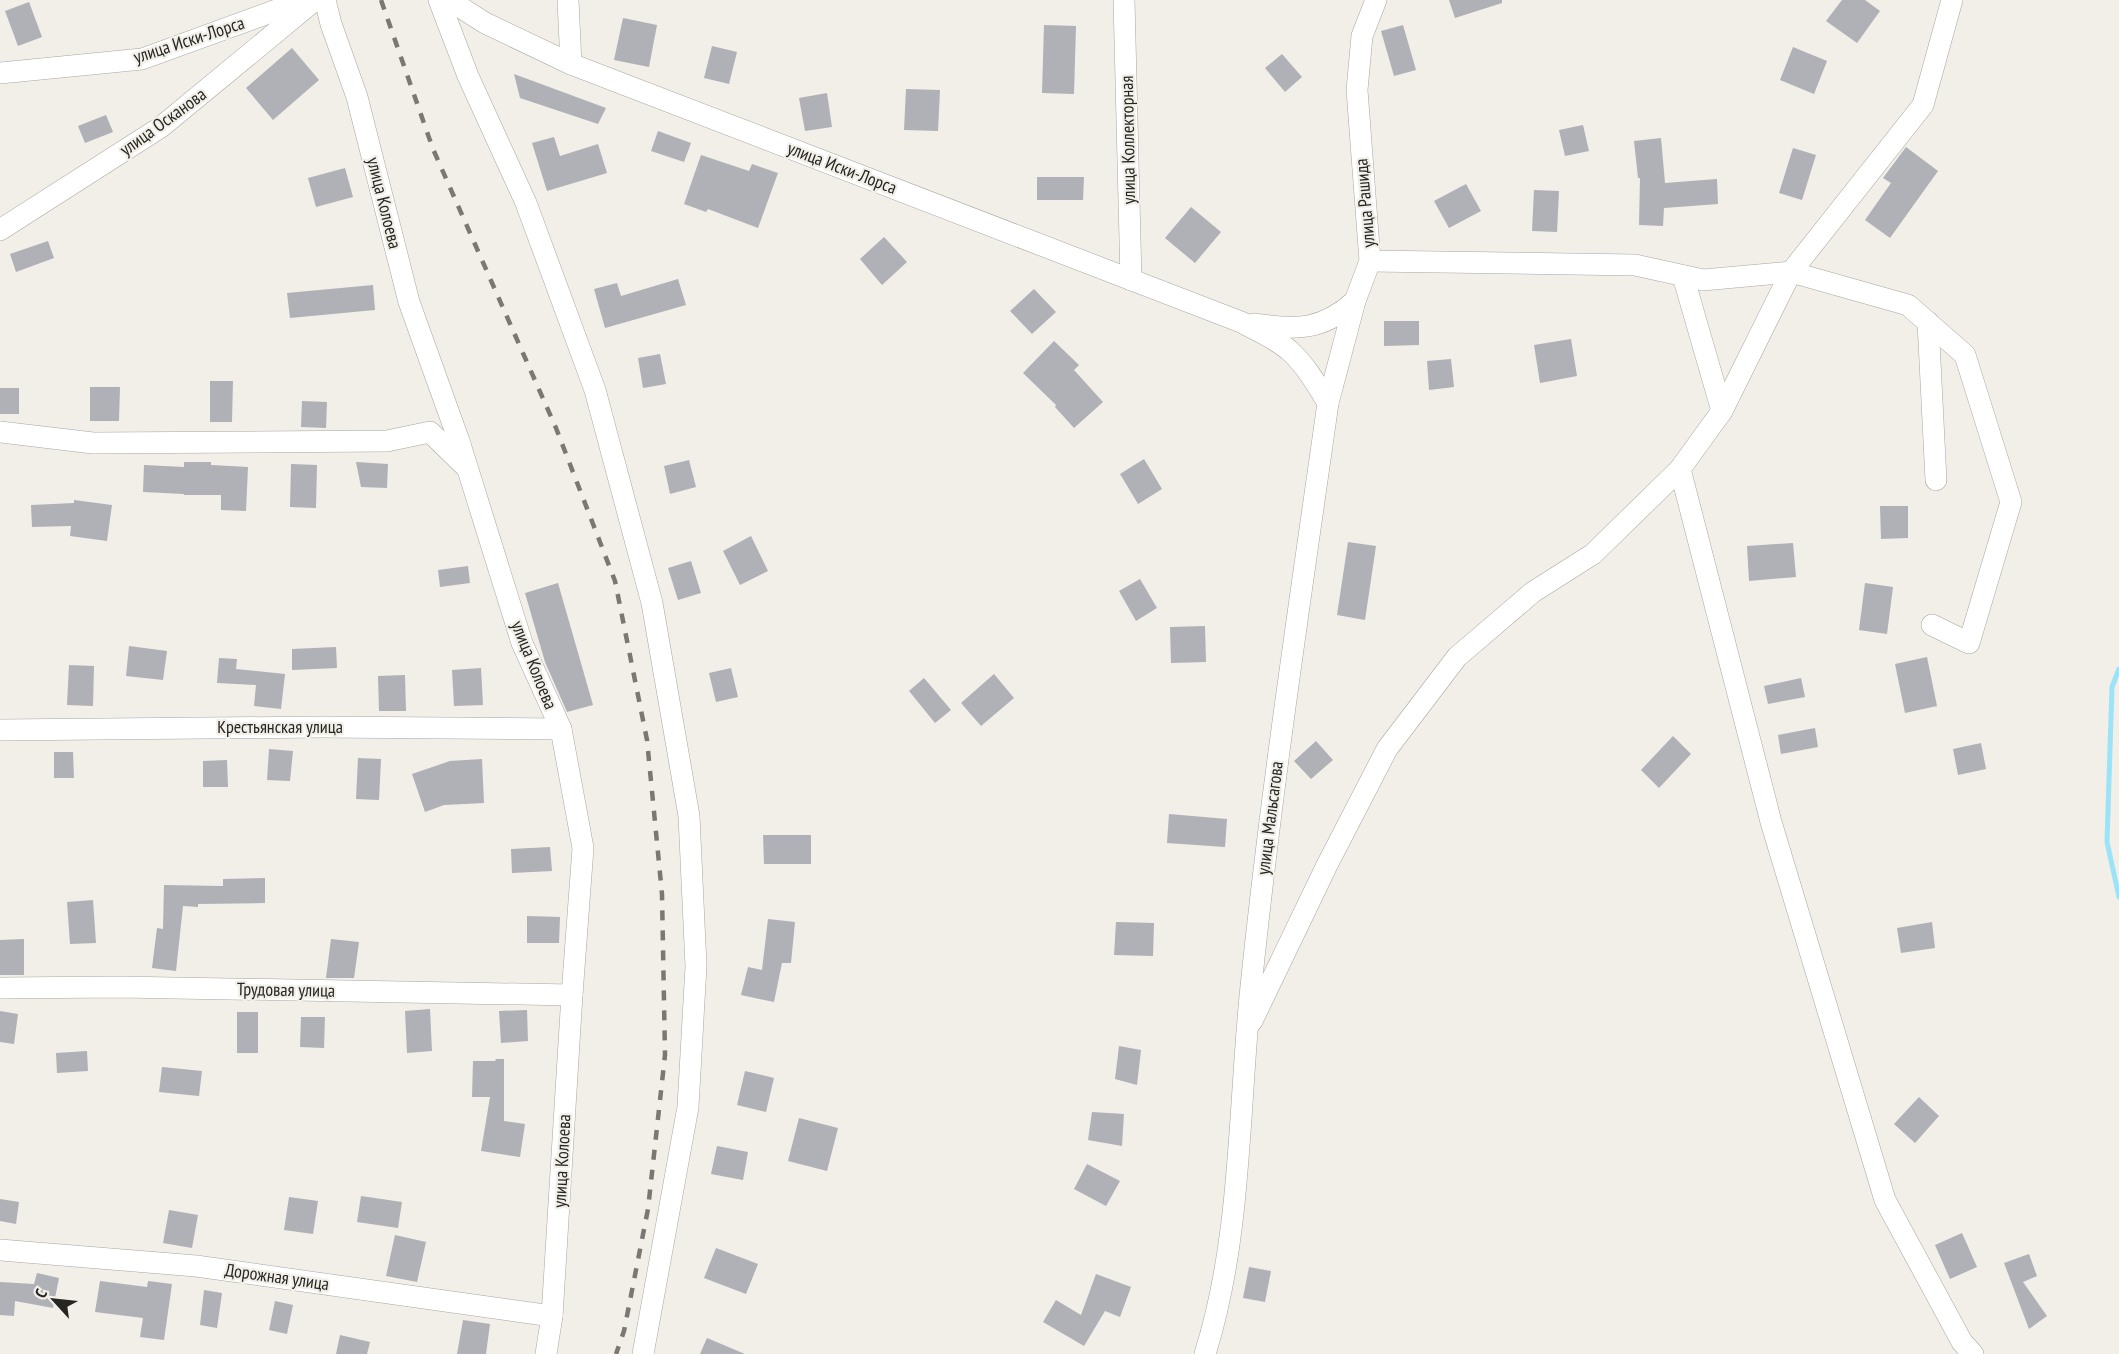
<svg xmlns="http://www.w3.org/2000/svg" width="2119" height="1354" font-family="'PT Sans Narrow',sans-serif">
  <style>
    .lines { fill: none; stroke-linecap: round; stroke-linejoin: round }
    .stream { stroke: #9de3f7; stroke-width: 5 }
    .building { fill: #b0b0b7 }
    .minor-casing { stroke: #a8a6a0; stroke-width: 22 }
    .minor { stroke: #fff; stroke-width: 21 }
    .rail { stroke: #797873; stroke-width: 4.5; stroke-dasharray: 10 10; stroke-linecap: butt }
    .labels { text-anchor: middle; stroke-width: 4.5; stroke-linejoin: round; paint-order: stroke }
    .street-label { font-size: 18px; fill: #252522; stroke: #f1efe8 }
  </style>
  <rect width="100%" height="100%" fill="#f1efe8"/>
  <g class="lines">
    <path class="stream" d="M2119,669L2112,687L2107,842L2119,897"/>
  </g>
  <g class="building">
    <path d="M1449,0H1502V3L1455,18Z"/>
    <path d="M1842,0H1865L1880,11L1857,43L1826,21Z"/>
    <path d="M29,2L42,37L18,46L5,11Z"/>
    <path d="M623,18L657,25L649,67L614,60Z"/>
    <path d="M1044,25L1076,26L1074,94L1042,93Z"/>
    <path d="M1403,25L1416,70L1394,76L1381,31Z"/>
    <path d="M712,46L737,52L729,84L704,78Z"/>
    <path d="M1793,47L1827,61L1814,94L1780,80Z"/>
    <path d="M292,48L319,80L273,120L246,88Z"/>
    <path d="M1282,54L1302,77L1285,92L1265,68Z"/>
    <path d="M514,74L606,108L598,124L520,98Z"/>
    <path d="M906,89L940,90L938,131L904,130Z"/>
    <path d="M827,93L832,127L805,131L799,98Z"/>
    <path d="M106,115L113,132L85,143L78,126Z"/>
    <path d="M1583,125L1589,151L1565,156L1559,130Z"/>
    <path d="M658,131L691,143L684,162L651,151Z"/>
    <path d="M554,137L560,156L598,144L607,173L547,191L532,143Z"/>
    <path d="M1661,138L1665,183L1717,179L1718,204L1664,208L1663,226L1639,225L1640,178H1638L1634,141Z"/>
    <path d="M1906,147L1938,171L1890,238L1865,220L1891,183L1883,178Z"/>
    <path d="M1793,148L1816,155L1802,200L1779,193Z"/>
    <path d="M701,155L749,171L752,164L778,173L758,228L708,209L706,212L684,204Z"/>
    <path d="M345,168L353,197L316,207L308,178Z"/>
    <path d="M1037,177H1084L1083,200H1037Z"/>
    <path d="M1466,184L1481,211L1449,228L1434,201Z"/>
    <path d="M1534,190L1559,191L1557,232L1532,231Z"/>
    <path d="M1191,207L1221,232L1195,263L1165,238Z"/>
    <path d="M884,237L907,262L882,285L860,259Z"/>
    <path d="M48,241L54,258L16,272L10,254Z"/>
    <path d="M678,279L686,305L605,328L594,289L617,283L621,296Z"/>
    <path d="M373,285L375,310L290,318L287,293Z"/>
    <path d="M1034,289L1056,312L1032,334L1010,311Z"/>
    <path d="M1384,321H1419V345L1384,346Z"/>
    <path d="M1571,339L1577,376L1540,383L1534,345Z"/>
    <path d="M1054,341L1079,365L1074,370L1103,402L1074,428L1055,407L1056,405L1023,373Z"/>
    <path d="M660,354L666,384L643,388L638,358Z"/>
    <path d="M1451,359L1454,387L1429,390L1427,361Z"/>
    <path d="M210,381H233L232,422H210Z"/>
    <path d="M90,387H120L119,421H90Z"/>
    <rect x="0" y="388" width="19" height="26"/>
    <path d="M302,401L327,402L326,428L301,427Z"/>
    <path d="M1144,459L1162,489L1138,504L1120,474Z"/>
    <path d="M689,460L696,487L670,494L664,466Z"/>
    <path d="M184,462H211V465L248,467L246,511L221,510V495H184V494L143,492L144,465L184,467Z"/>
    <path d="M356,462L388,464L387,488L361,487Z"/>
    <path d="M291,464L317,465L316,508L290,507Z"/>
    <path d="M74,500L112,505L107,541L70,536L71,526L32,527L31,505L74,503Z"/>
    <path d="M1880,506H1908V538L1881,539Z"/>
    <path d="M751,536L768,571L740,585L723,551Z"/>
    <path d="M1348,542L1376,546L1365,620L1337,615Z"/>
    <path d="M1793,543L1796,577L1749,581L1747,546Z"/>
    <path d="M691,561L701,593L678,600L668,568Z"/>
    <path d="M468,566L470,583L440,587L438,570Z"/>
    <path d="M1140,579L1157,608L1136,621L1119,591Z"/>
    <path d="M558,583L593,705L567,712L545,662L525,593Z"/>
    <path d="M1865,583L1893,587L1887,634L1859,630Z"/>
    <path d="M1205,626L1206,662L1171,663L1170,627Z"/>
    <path d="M129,646L167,651L163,680L126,676Z"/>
    <path d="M336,647L337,668L292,670V649Z"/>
    <path d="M1927,657L1937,706L1905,713L1895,664Z"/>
    <path d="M219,658L237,659L236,669L285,674L281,709L254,706L256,685L217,683Z"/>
    <path d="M69,665L94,666L93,706L67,705Z"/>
    <path d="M481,668L483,705L454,706L452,670Z"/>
    <path d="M731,668L738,697L716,702L709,673Z"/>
    <path d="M994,674L1014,698L981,726L961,703Z"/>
    <path d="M405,675L406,711H379L378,676Z"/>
    <path d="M924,678L951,710L935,723L909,691Z"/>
    <path d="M1801,678L1805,697L1768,704L1764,686Z"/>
    <path d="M1815,728L1818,747L1781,754L1778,735Z"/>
    <path d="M1673,736L1691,754L1659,788L1641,770Z"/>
    <path d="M1316,741L1333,760L1311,779L1294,761Z"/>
    <path d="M1981,743L1986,769L1958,775L1953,749Z"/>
    <path d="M269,749L293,751L290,781L267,780Z"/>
    <path d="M54,752H73L74,778H54Z"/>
    <path d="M358,758L381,759L379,800L356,799Z"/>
    <path d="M482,759L484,803L444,805L425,812L412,774L450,761Z"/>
    <path d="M227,760L228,787H203V761Z"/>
    <path d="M1169,814L1227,819L1225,847L1167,843Z"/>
    <path d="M763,835H811V864H764Z"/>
    <path d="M550,847L552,871L512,873L511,849Z"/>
    <path d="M265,878V903L198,904V907L183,906L176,971L152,968L157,928L163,929L164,885L223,886V879Z"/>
    <path d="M93,900L96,943L70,944L67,902Z"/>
    <path d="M527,916L560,917L559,943H527Z"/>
    <path d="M768,919L795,922L791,963H782L774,1002L741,995L748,967L762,970Z"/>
    <path d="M1116,922L1154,923L1153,956L1114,955Z"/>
    <path d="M1932,922L1935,948L1901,953L1897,928Z"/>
    <path d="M24,939V975H0V940Z"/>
    <path d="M331,939L359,942L354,978H326Z"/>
    <path d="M430,1009L432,1051L407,1053L405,1011Z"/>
    <path d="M527,1010L528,1041L501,1043L499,1011Z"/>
    <path d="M0,1011L18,1014L14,1044L0,1042Z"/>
    <rect x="237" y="1012" width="21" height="41"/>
    <path d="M301,1017H325L324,1048L300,1047Z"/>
    <path d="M1119,1046L1141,1050L1137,1085L1115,1079Z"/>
    <path d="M87,1051L88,1071L57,1073L56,1053Z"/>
    <path d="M496,1059H504V1121L525,1124L520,1157L481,1151L490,1097H472L473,1061H495Z"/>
    <path d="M162,1067L202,1071L199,1096L159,1092Z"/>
    <path d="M745,1071L774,1078L766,1112L737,1105Z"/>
    <path d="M1919,1097L1939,1116L1915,1143L1894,1124Z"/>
    <path d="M1092,1112L1124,1114L1122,1146L1088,1140Z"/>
    <path d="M799,1118L838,1128L827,1171L788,1161Z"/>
    <path d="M717,1146L748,1152L743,1180L711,1174Z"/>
    <path d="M1087,1164L1120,1181L1106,1206L1074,1189Z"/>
    <path d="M361,1196L402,1202L398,1228L357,1222Z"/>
    <path d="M289,1197L318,1201L313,1234L284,1230Z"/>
    <path d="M0,1199L19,1202L16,1224L0,1221Z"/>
    <path d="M169,1210L198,1215L192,1248L163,1243Z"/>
    <path d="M1962,1233L1977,1267L1950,1279L1935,1245Z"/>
    <path d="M395,1235L426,1242L417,1282L386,1276Z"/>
    <path d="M716,1248L758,1264L746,1294L704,1278Z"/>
    <path d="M2029,1254L2037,1276L2023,1282L2047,1316L2029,1329L2004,1263Z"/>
    <path d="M1249,1267L1271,1271L1265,1302L1243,1298Z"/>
    <path d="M37,1273L59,1278L53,1308L15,1301L14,1316L0,1315V1282L34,1284Z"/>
    <path d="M1096,1274L1131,1287L1120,1317L1105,1311L1084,1346L1043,1322L1056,1300L1081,1315Z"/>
    <path d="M100,1281L147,1287L148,1281L172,1284L164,1340L140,1337L143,1318L95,1312Z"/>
    <path d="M204,1290L222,1293L217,1328L200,1325Z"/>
    <path d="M275,1301L293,1305L287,1334L269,1330Z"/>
    <path d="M463,1320L490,1324L486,1354H457Z"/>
    <path d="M340,1335L370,1342L367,1354H336Z"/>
    <path d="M707,1338L745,1354H700Z"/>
  </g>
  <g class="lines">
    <g class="minor-casing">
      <g id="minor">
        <path d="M325,0L331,24L357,97L409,302L459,441L522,643L561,729L583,848L572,995L552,1316L546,1354"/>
        <path d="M439,0L468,76L526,203L595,390L652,603L689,816L696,966L688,1107L643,1354"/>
        <path d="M449,0L485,23L571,64L1241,322C1258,331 1277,339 1291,352C1306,366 1317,385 1328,403C1301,594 1272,785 1252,977C1238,1102 1243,1233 1205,1354"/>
        <path d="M568,0L571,64"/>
        <path d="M1124,0L1131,280"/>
        <path d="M0,73L142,59L304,0"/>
        <path d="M0,230L161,127L315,0"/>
        <path d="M1370,261L1635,265L1703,280L1791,272L1908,305L1965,355L2011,502L1969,643L1932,625"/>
        <path d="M1683,276L1722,411"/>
        <path d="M1928,322L1936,480"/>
        <path d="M1254,324C1296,330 1322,331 1355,301"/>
        <path d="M1328,403L1355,301L1370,261L1357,90L1362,36L1376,0"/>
        <path d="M0,432L93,443L387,441L430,432L466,467"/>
        <path d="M1680,469L1771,822L1885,1200L1962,1342L1973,1354"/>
        <path d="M0,730L321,727L561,729"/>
        <path d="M0,988L120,987L572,995"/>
        <path d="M1252,1021L1327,865L1387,749L1457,657L1533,592L1593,554L1680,469L1722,411L1791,272L1923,105L1952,0"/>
        <path d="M0,1250L196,1266L552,1316"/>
      </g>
    </g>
    <use href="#minor" class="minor"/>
    <path class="rail" d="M381,0L433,149L556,428L615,581L647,740L662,894L665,1055L648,1209L624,1331L616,1354"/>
  </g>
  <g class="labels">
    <g class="street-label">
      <text transform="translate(189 40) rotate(-18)" y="6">улица Иски-Лорса</text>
      <text transform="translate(163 122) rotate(-36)" y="6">улица Осканова</text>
      <text transform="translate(1128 140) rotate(-91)" y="6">улица Коллекторная</text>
      <text transform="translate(842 168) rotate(21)" y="6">улица Иски-Лорса</text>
      <text transform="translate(384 203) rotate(76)" y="6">улица Колоева</text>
      <text transform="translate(1365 203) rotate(-95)" y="6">улица Рашида</text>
      <text transform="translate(534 665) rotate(68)" y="6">улица Колоева</text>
      <text x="280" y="733">Крестьянская улица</text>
      <text transform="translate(1270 818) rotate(-83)" y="6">улица Мальсагова</text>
      <text transform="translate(286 990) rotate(1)" y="6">Трудовая улица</text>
      <text transform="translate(562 1161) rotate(-87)" y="6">улица Колоева</text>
      <text transform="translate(277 1277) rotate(8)" y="6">Дорожная улица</text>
    </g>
  </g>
  <g transform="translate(54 1300) rotate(297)" stroke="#f1efe8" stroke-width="4.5" paint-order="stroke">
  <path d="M0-4.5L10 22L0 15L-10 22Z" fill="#252522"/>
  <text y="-9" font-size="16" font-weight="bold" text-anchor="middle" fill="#252522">С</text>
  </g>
</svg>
